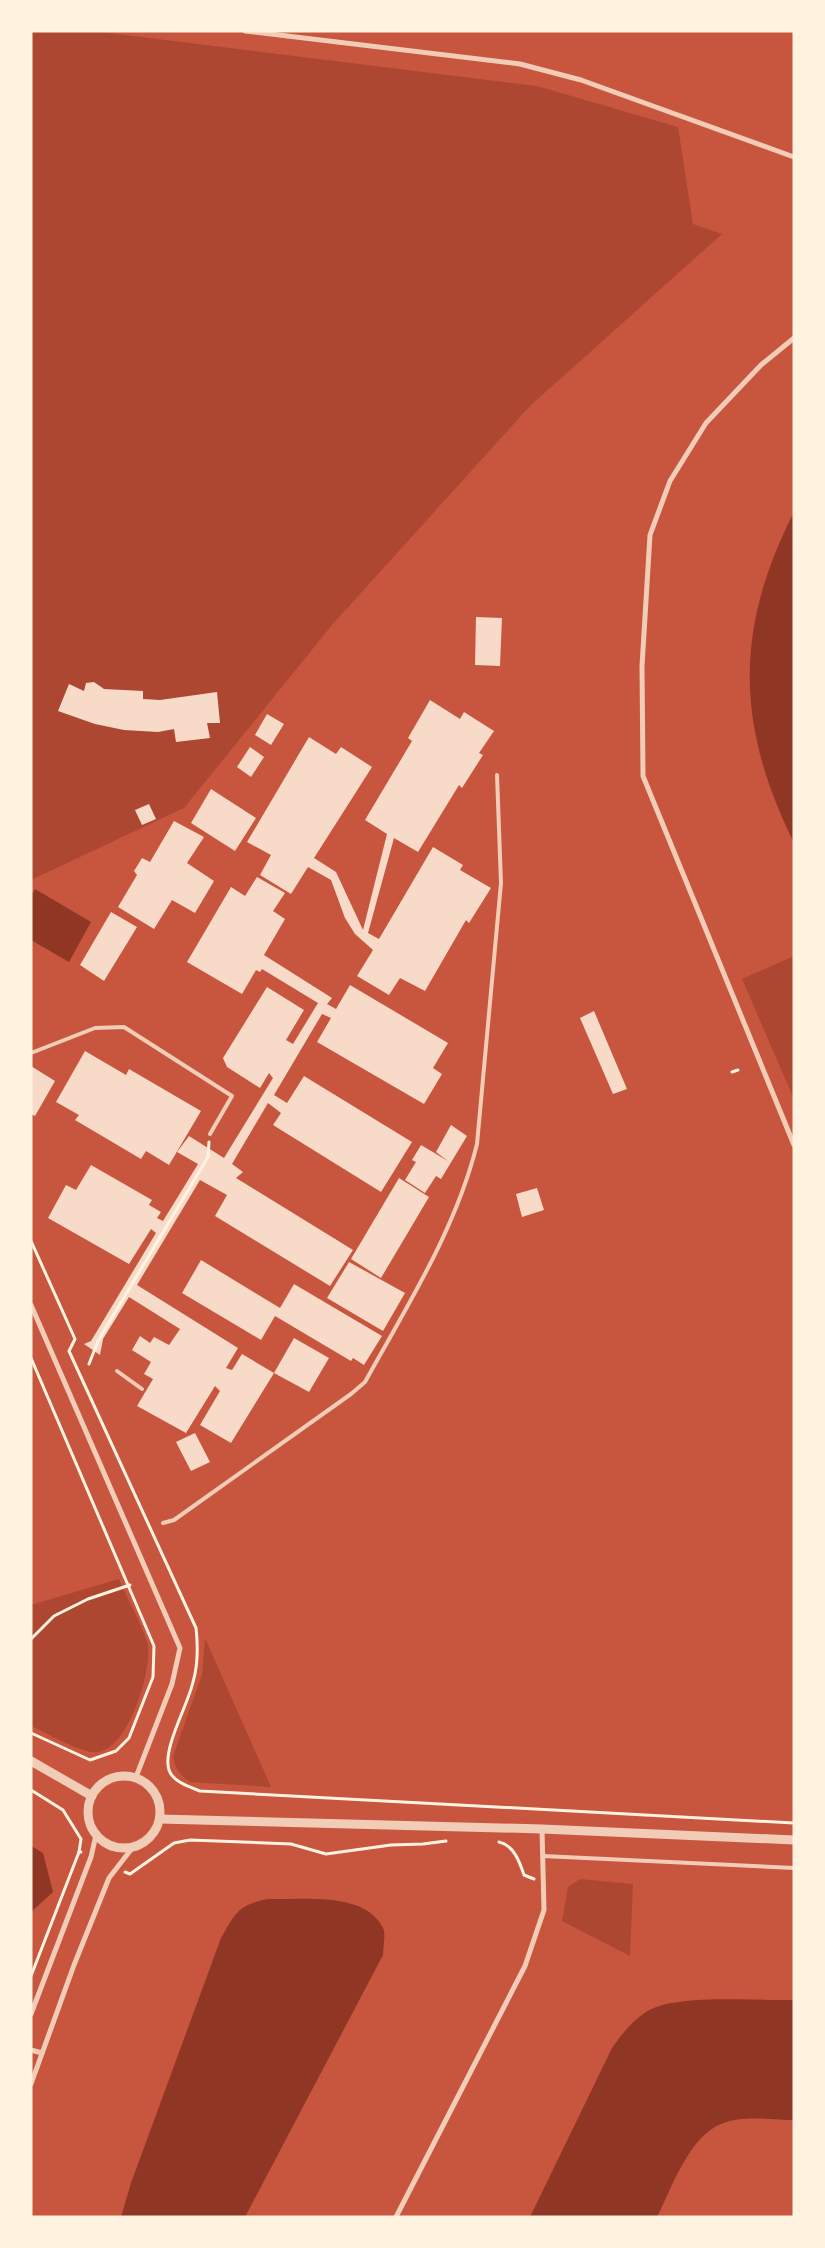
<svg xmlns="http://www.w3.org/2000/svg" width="825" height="2248" font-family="Figtree,sans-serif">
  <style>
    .green { fill: #ae4732 }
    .water { fill: #8f3625 }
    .building { fill: #f7dbc8 }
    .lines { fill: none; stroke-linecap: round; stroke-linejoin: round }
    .path { stroke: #fff3e0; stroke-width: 3 }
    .service { stroke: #f1ccb7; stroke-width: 4 }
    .minor { stroke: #f1ccb7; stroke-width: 5 }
    .tertiary { stroke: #f1ccb7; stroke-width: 9 }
  </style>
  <rect width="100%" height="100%" fill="#c8553d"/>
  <g class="green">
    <path d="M31,31H93L537,86L678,127L693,224L722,234L530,406L332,625L184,808L31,880Z"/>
    <path d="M794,956V1099L742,979Z"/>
    <path d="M119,1579C125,1594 146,1633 148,1646C151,1673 129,1746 99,1752C83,1755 47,1733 31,1726V1605Z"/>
    <path d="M205,1638L271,1787L190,1782C180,1775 175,1769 173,1756L202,1675Z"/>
    <path d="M580,1879L633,1884L630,1956L562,1921L568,1887Z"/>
  </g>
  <g class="water">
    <path d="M794,512V843C736,725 734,630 794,512Z"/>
    <path d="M35,889L91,922L69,962L31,940V896Z"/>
    <path d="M31,1846L43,1853L53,1892L31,1912Z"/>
    <path d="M268,1899C303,1900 365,1891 383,1928C386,1934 383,1947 383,1955L245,2217H121L131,2183L221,1938C236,1912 238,1905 268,1899Z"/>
    <path d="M794,2000V2120C772,2120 742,2115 721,2124C689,2137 672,2187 657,2217H530L612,2048C622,2034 632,2021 646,2012C674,1993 758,2001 794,2000Z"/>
  </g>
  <g class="building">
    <path d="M476,617L502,618L500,666L475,665Z"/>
    <path d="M94,682L104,689L143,691V699L160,700L217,692L220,723H207L210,738L176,742L174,729L158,732L124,730L95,724L58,711L69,684L84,691L86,683Z"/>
    <path d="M430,700L460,719L464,712L494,731L479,753L483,755L462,788L459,785L418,852L394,838L368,933L379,939L433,847L463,865L460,870L491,888L469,923L466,920L425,991L400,978L389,995L357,976L373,950L355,934L345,918L331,880L308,867L291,894L260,875L271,855L247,842L309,737L336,754L341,747L372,767L314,858L336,872L363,930L387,834L365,820L412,741L408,738Z"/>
    <path d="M267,714L284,724L271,745L255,735Z"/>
    <path d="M250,747L264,757L251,777L237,767Z"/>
    <path d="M211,789L256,818L235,851L191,823Z"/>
    <path d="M149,804L156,819L142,825L135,810Z"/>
    <path d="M174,821L204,837L187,863L214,881L195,913L172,900L154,929L118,907L137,875L134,871L142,858L150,862Z"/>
    <path d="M257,877L285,893L273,911L285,919L264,955L332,998L327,1004L336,1009L350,985L448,1043L433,1068L442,1074L424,1104L317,1042L331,1018L322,1014L274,1095L287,1103L304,1076L412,1142L381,1192L273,1125L281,1113L268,1103L232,1164L243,1172L236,1178L353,1250L330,1286L215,1216L227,1195L200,1180L137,1285L238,1348L226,1368L232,1370L242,1354L274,1373L231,1443L200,1425L220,1391L215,1386L186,1433L137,1406L153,1379L144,1374L151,1362L132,1350L140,1336L150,1343L154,1337L169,1345L180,1329L129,1297L103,1339L100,1355L84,1344L91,1341L156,1233L151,1229L129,1264L48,1218L66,1185L76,1190L91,1165L152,1200L149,1205L161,1212L157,1218L163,1221L198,1164L177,1152L189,1136L224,1158L273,1078L269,1073L260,1088L227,1067L223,1058L267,987L304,1010L286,1040L293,1044L318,1003L262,969L260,972L256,970L242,994L187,962L231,887L245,896Z"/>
    <path d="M111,912L137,927L104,981L80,965Z"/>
    <path d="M594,1011L627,1089L613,1094L580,1018Z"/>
    <path d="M85,1051L126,1075L129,1069L201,1111L169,1165L146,1151L141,1159L75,1120L79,1115L56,1102Z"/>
    <path d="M31,1066L55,1081L35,1116L31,1114Z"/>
    <path d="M451,1125L467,1136L441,1179L436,1176L425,1193L405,1180L416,1162L412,1160L421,1145L448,1161L436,1152Z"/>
    <path d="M399,1178L429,1197L381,1278L351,1259Z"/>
    <path d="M537,1188L544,1210L522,1217L516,1194Z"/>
    <path d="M201,1260L280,1308L294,1284L382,1336L364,1365L353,1358L351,1361L275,1316L261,1340L182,1293Z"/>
    <path d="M349,1262L405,1293L383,1331L327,1298Z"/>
    <path d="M294,1338L329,1358L309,1392L274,1373Z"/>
    <path d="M195,1433L210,1462L191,1471L176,1442Z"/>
  </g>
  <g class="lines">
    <g class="path">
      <path d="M732,1072L738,1070"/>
      <path d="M31,1241L75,1339L69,1351L196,1628C198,1646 198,1665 193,1682C188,1705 162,1749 169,1770C173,1782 190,1787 200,1791L794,1823"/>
      <path d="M31,1358L154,1646L153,1677L129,1738L116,1751L90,1760L31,1733"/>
      <path d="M89,1364L98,1341L208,1157L209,1142"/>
      <path d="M31,1639L54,1616L88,1599L130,1585"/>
      <path d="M31,1790L63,1810L81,1839L79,1852H81"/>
      <path d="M499,1842C514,1845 520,1863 524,1875L534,1879"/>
      <path d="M125,1872L130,1874L174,1843L190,1840L291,1844L326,1854L391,1845L423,1844L446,1841"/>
      <path d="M31,1976L79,1852"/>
    </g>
    <g class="service">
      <path d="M31,1053L95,1028L124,1027L232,1096L210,1134"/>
      <path d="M117,1371L142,1389"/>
      <path d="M163,1523L174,1520L351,1394L365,1382C407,1306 456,1229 477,1144L501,883L497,775"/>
      <path d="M543,1856L794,1868"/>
    </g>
    <g class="minor">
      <path d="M245,31L520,64L581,80L794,157"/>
      <path d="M794,338L761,365L706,423L670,481L650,535L642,666L643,776L794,1145"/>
      <path d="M31,1305L180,1648L172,1684L136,1777"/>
      <path d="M31,2014L91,1857L96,1835"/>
      <path d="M31,2050L42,2053"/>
      <path d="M31,2084L74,1965L109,1878L133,1847"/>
      <path d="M396,2217L525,1966L544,1910L542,1829"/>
    </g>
    <g class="tertiary">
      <path d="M31,1761L92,1796"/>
      <circle cx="124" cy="1812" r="36"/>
      <path d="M160,1819L542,1829L794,1840"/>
    </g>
  </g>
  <rect width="825" height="2248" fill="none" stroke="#fff3e0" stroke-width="65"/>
</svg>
